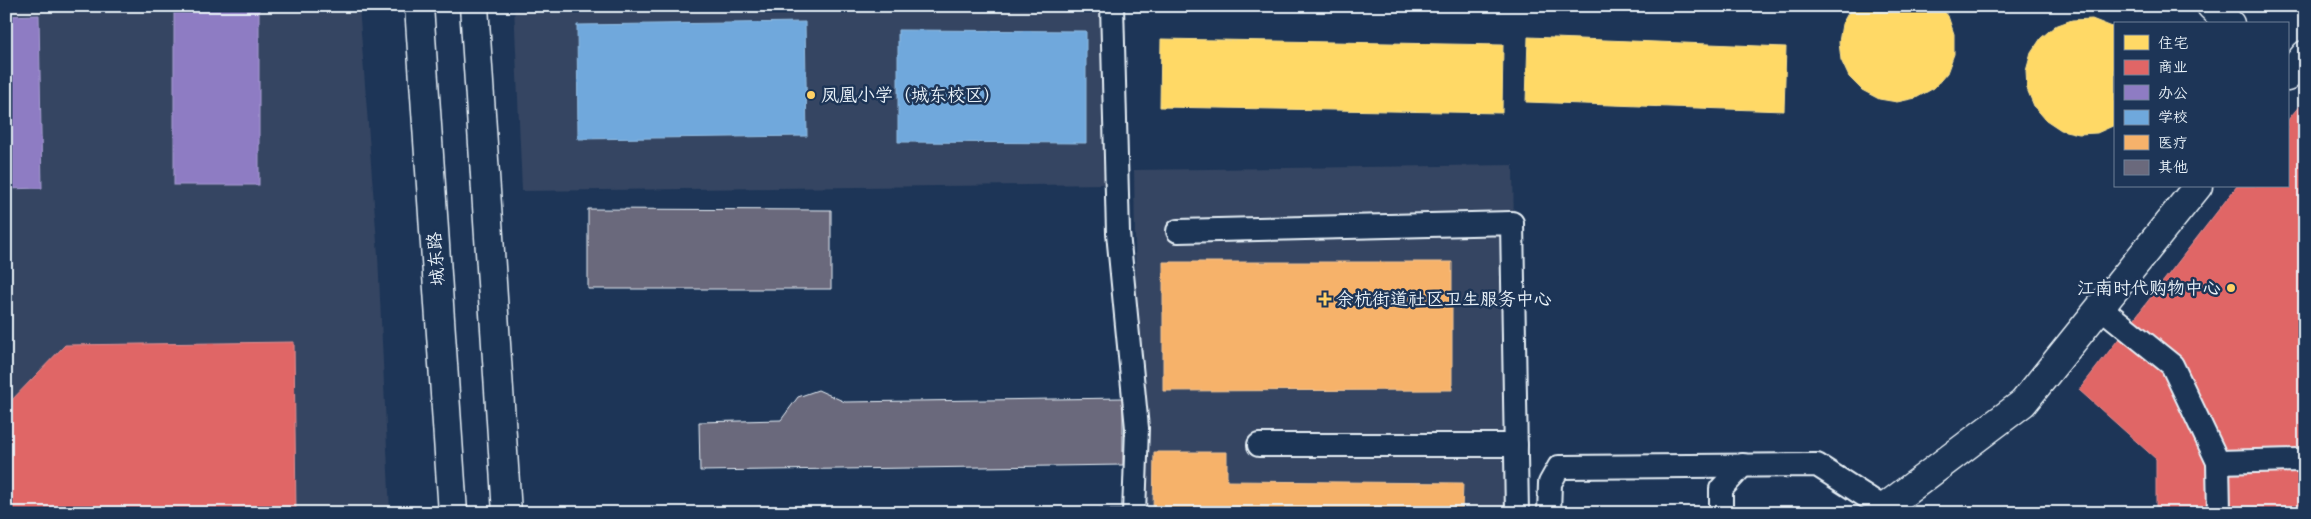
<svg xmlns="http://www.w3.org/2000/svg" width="2311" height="519" font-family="Caveat,'LXGW WenKai TC',sans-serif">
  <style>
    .built { fill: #344562 }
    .homes { fill: #ffd966; stroke: #f8e092 }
    .shops { fill: #e06666; stroke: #e29092 }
    .offices { fill: #8e7cc3; stroke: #a99fd3 }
    .schools { fill: #6fa8dc; stroke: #93bee4 }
    .health { fill: #f6b26b; stroke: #f2c595 }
    .building { fill: #6a697c; stroke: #e8f1f8 }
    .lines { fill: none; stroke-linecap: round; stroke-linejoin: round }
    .service-casing { stroke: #e8f1f8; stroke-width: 26 }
    .minor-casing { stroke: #e8f1f8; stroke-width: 31 }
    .tertiary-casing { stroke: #e8f1f8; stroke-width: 31 }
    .service { stroke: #1d3557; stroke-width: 22 }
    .minor { stroke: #1d3557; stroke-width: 28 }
    .tertiary { stroke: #1d3557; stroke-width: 28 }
    .poi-dot { fill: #ffd166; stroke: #1d3557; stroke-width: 2 }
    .labels { text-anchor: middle; stroke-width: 5; stroke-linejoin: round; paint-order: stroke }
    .poi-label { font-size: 18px; fill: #e8f1f8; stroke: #1d3557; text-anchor: start }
    .street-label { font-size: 18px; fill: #e8f1f8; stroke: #1d3557 }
  </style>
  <rect width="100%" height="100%" fill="#1d3557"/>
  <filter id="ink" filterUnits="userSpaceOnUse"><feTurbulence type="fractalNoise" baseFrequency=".02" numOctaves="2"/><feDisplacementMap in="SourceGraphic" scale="10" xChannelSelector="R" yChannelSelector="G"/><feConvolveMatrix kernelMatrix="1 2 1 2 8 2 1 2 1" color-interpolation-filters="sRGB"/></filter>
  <g filter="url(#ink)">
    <g class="built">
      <path d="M6,6H359L378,255L390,513H6Z"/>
      <path d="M514,6H1102L1107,184L522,191Z"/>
      <path d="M1513,165L1518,513H1139L1134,170Z"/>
    </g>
    <g class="homes">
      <path d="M1852,6H1940L1948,16L1954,34V54L1947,73L1934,88L1916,98L1897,102L1879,99L1862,90L1849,77L1841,60L1839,42L1842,24Z"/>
      <path d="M2092,19L2115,28V125L2097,133L2079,134L2061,130L2046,120L2034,106L2027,89L2026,71L2031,53L2041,38L2055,26L2072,20Z"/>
      <path d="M1528,37L1786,47L1784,111L1526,102Z"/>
      <path d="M1161,39L1503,45L1502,113L1160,107Z"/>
    </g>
    <g class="shops">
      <path d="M2305,99V513H2156V459L2079,390L2237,186H2287V121Z"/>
      <path d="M294,342L296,513H6V406L65,345Z"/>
    </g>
    <g class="offices">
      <rect x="174" y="6" width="85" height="179"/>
      <path d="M39,15L42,188L6,189V16Z"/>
    </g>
    <g class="schools">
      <path d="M805,22L807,136L578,139L577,25Z"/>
      <path d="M898,30L1086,31V143L898,142Z"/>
    </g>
    <g class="health">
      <path d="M1163,262H1452V390L1163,391Z"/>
      <path d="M1154,452H1227V481L1463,483L1462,513H1153Z"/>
    </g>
    <g class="building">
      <path d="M588,209L831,210V289H588Z"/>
      <path d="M818,390L845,402L1123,398V465L700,471L699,422L781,420L798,397Z"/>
      <path d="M1124,510V513H938V511Z"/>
    </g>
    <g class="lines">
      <g class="service-casing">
        <g id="service">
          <path d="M1112,6L1118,233L1137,428L1134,513"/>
          <path d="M1178,231L1512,223L1517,513"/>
          <path d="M2100,307L2172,365L2218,462L2219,513"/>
          <path d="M1259,445H1516"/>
          <path d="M2218,462L2297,460"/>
          <path d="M1549,513L1550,483L1559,467L1817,465L1884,508"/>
          <path d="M1721,513V489L1743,465"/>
        </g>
      </g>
      <g class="minor-casing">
        <g id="minor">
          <path d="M2211,6L2230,24"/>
          <path d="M2287,77L2305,55"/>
          <path d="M1883,513L1884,508L2023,403L2198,186"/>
        </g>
      </g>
      <g class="tertiary-casing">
        <g id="tertiary">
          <path d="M419,6L453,513"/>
          <path d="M474,6L507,513"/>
        </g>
      </g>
      <use href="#service" class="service"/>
      <use href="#minor" class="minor"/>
      <use href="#tertiary" class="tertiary"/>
    </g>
  </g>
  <g class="poi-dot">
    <circle cx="811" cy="95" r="5"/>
    <circle cx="2231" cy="288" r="5"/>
    <path d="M1322.5 291.5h5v5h5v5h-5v5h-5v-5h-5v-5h5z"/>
  </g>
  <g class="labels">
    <g class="poi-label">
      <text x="821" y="101">凤凰小学（城东校区）</text>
      <text x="2221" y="294" text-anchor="end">江南时代购物中心</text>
      <text x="1336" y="305">余杭街道社区卫生服务中心</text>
    </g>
    <g class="street-label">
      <text transform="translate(436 259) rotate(-94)" y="6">城东路</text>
    </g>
  </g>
  <rect width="2311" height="519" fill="none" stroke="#1d3557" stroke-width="25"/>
  <rect x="12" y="12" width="2286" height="494" fill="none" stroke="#e8f1f8" stroke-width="2" filter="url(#ink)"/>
  <rect x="2114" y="22" width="175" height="165" fill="#1d3557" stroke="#6e8097"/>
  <rect x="2124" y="35" width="25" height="15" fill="#ffd966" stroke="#6e8097"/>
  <text x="2158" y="48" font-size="15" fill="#e8f1f8">住宅</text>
  <rect x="2124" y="60" width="25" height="15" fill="#e06666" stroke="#6e8097"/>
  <text x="2158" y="72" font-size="15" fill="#e8f1f8">商业</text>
  <rect x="2124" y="85" width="25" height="15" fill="#8e7cc3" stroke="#6e8097"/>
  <text x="2158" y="98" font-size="15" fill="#e8f1f8">办公</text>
  <rect x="2124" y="110" width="25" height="15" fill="#6fa8dc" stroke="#6e8097"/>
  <text x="2158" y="122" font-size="15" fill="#e8f1f8">学校</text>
  <rect x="2124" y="135" width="25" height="15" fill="#f6b26b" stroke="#6e8097"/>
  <text x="2158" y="148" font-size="15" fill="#e8f1f8">医疗</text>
  <rect x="2124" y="160" width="25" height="15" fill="#6a697c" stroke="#6e8097"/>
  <text x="2158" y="172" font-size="15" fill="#e8f1f8">其他</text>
</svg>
